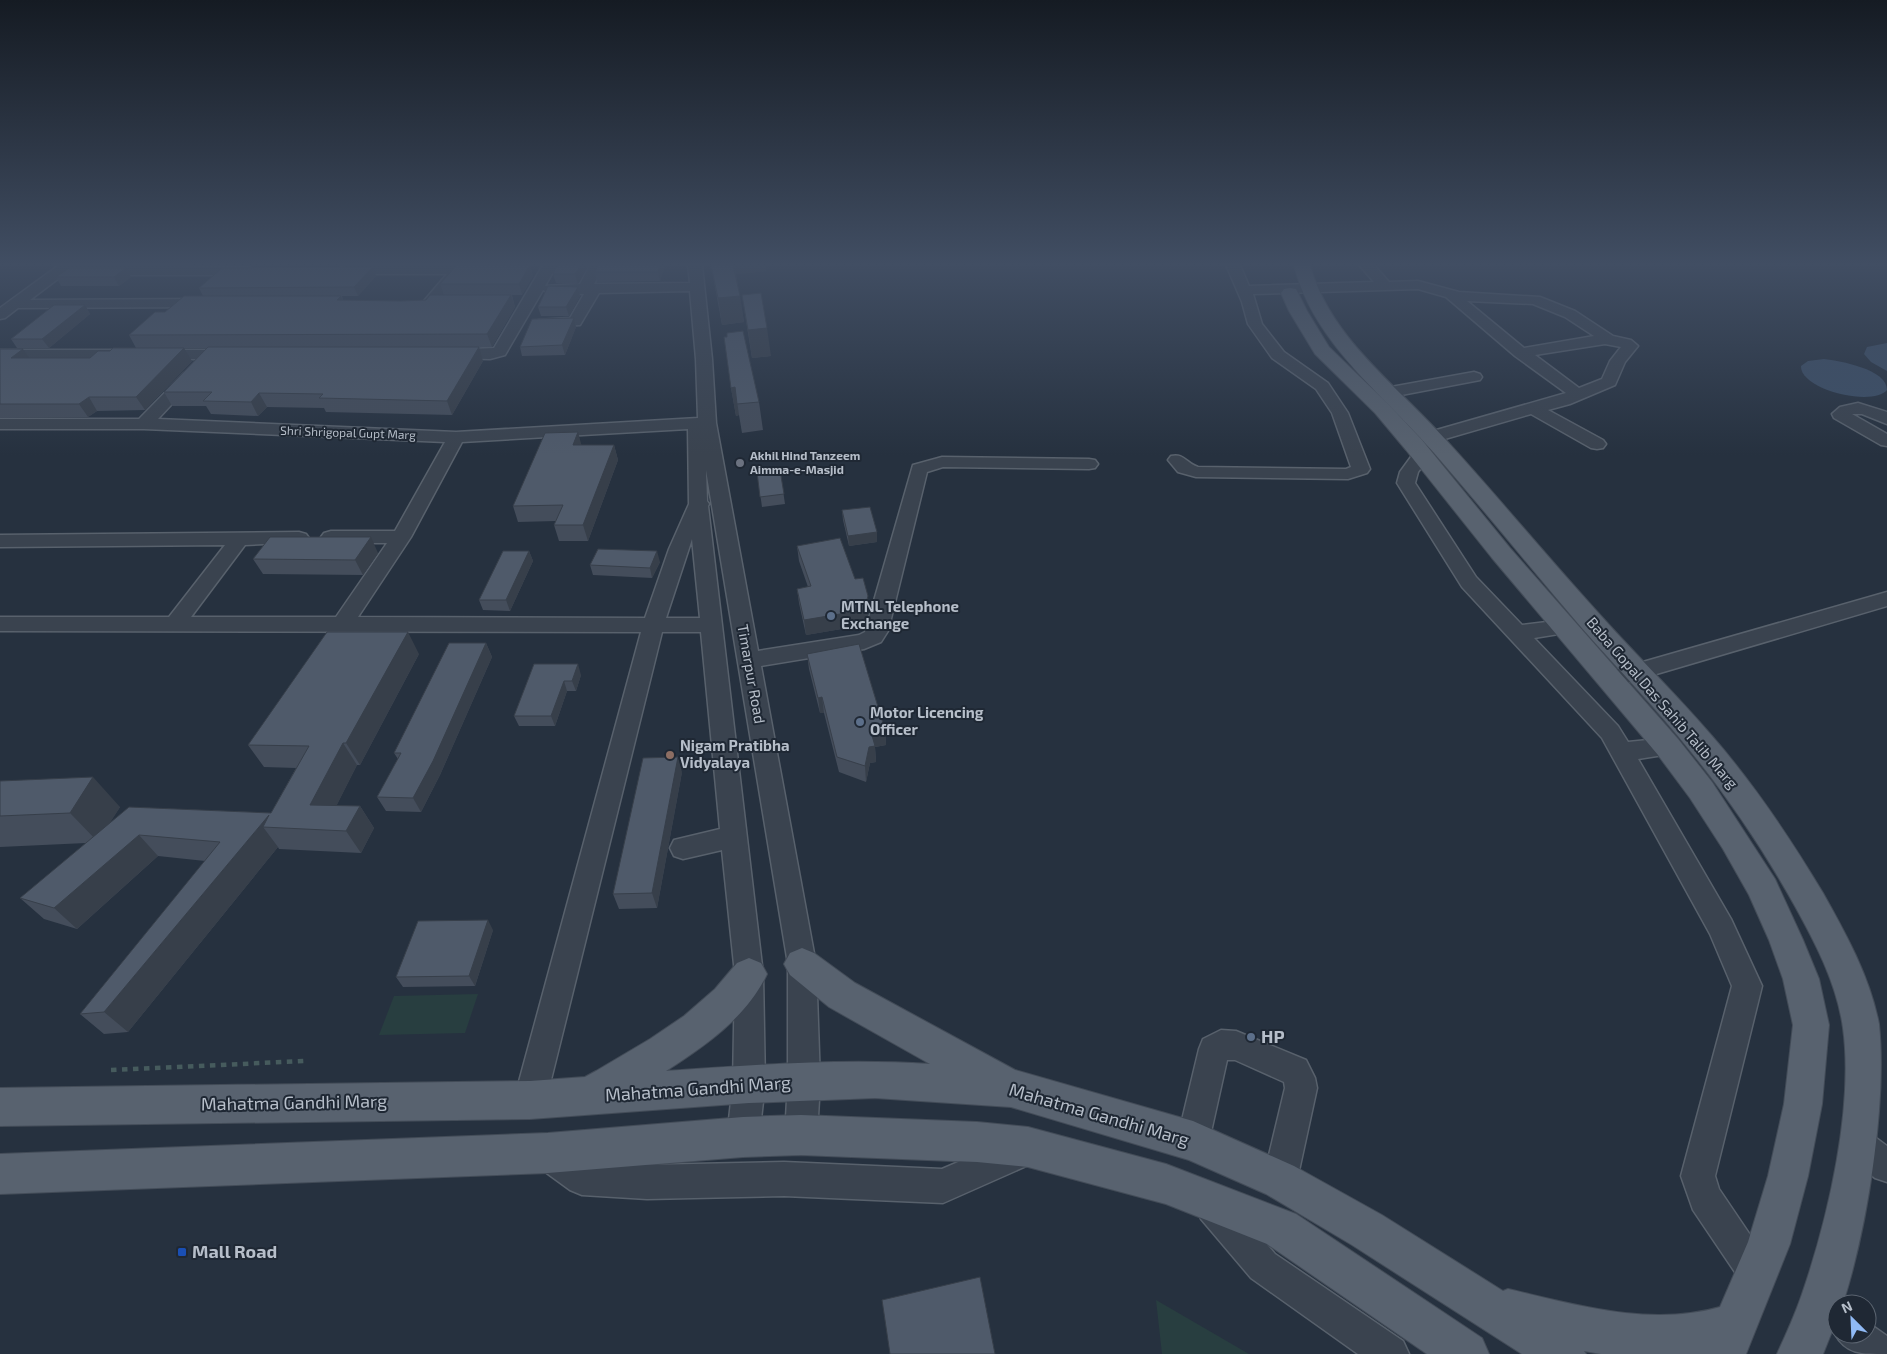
<svg xmlns="http://www.w3.org/2000/svg" width="1887" height="1354" font-family="'Exo 2',sans-serif">
  <style>
    .green { fill: #283e40 }
    .water { fill: #3c4f67 }
    .lines { fill: none; stroke-linecap: round; stroke-linejoin: round }
    .minor-casing { stroke: #58616c; stroke-width: 3 }
    .major-casing { stroke: #434c58; stroke-width: 2 }
    .path { stroke: #465b5d; stroke-width: 4.5; stroke-dasharray: 5.5 5.5; stroke-linecap: butt }
    .minor { fill: #3a434f; fill-rule: evenodd }
    .major { fill: #58626f; fill-rule: evenodd }
    .wall { fill: #444d5b }
    .shaded-wall { fill: #373f4a }
    .building { fill: #4f5a6a; stroke: #373f4a }
    .worship-dot { fill: #6b7280; stroke: #1f2834; stroke-width: 2 }
    .service-dot { fill: #5c6f8a; stroke: #1f2834; stroke-width: 2 }
    .education-dot { fill: #8d6e63; stroke: #1f2834; stroke-width: 2 }
    .transit-dot { fill: #1a4fb4; stroke: #1f2834; stroke-width: 2 }
    .labels { text-anchor: middle; stroke-width: 4; stroke-linejoin: round; paint-order: stroke }
    .far-street-label { font-size: 12px; fill: #b6bec9; stroke: #1f2834 }
    .far-poi-label { font-size: 12px; font-weight: bold; fill: #b6bec9; stroke: #1f2834; text-anchor: start }
    .poi-label { font-size: 15px; font-weight: bold; fill: #b6bec9; stroke: #1f2834; text-anchor: start }
    .street-label { font-size: 15px; fill: #b6bec9; stroke: #1f2834 }
    .near-poi-label { font-size: 18px; font-weight: bold; fill: #b6bec9; stroke: #1f2834; text-anchor: start }
    .near-street-label { font-size: 18px; fill: #b6bec9; stroke: #1f2834 }
  </style>
  <rect width="100%" height="100%" fill="#26313f"/>
  <g class="green">
    <path d="M478,994L465,1033L379,1035L394,996Z"/>
    <path d="M1156,1300L1249,1354H1162Z"/>
  </g>
  <g class="water">
    <path d="M1887,343V371L1871,362L1864,354L1867,347Z"/>
    <path d="M1824,359C1840,361 1887,369 1887,390C1873,407 1800,390 1801,366L1808,361Z"/>
  </g>
  <g class="lines">
    <g class="minor-casing">
      <g id="minor">
        <path d="M59,265L249,267L256,271L249,275H63L30,300L206,299L211,300L213,303L211,306L206,307L18,308L5,318L0,319V308Z"/>
        <path d="M467,265L484,266L491,270L484,274H461L435,305H425L423,302L447,274H344L337,270L344,266Z"/>
        <path d="M543,265H557L545,286L580,284L590,265H604L594,284L690,283L688,265H702L712,359L716,423L758,651L859,635L865,632L913,465L942,457L1089,459L1095,460L1098,464L1095,468L1089,469L943,467L927,472L888,631L881,642L864,649L761,666L816,964L820,1082L817,1135L812,1146L801,1151L790,1146L785,1135L788,1082V964L706,470L707,501L709,504L708,506L763,974L765,1084L759,1137L754,1148L743,1153L732,1148L727,1137L733,1084L735,974L722,850L683,859L674,856L670,848L674,840L720,829L701,632H662L546,1100L541,1111L530,1116L519,1111L514,1100L641,632L0,631V617H169L225,545L0,547V535L299,532L306,534L309,538L306,542L245,545L191,617H336L387,543H331L324,541L321,537L324,533L331,531H395L445,442L144,429H0V419H139L184,373H196L198,376L158,419L456,432L698,418L696,359L690,291L599,293L580,325L543,327L538,326L536,323L538,320L570,318L584,294L549,293L543,290L505,355L490,359L445,358L443,355L445,352L451,350L494,348ZM688,429L689,504L669,549L645,618L358,617L411,537L462,442ZM692,539L700,618H666Z"/>
        <path d="M1226,265H1240L1249,286L1374,282L1359,265H1374L1389,282L1418,281L1459,292L1540,297L1575,311L1613,336L1631,340L1638,346L1625,362L1615,385L1570,404L1548,410L1603,440L1606,444L1603,448L1597,449L1591,448L1531,414L1438,441L1432,442L1426,441L1423,437L1426,433L1566,393L1515,356L1446,297L1418,289L1253,294L1262,324L1284,352L1328,383L1348,413L1370,469L1367,473L1348,479L1196,477L1178,472L1168,460L1171,456C1184,453 1186,463 1198,467L1346,469L1351,467L1332,413L1316,389L1272,358L1248,324L1242,302ZM1467,301L1533,304L1565,317L1594,336L1524,348ZM1605,344L1621,347L1610,361L1602,379L1579,388L1535,355Z"/>
        <path d="M0,350H124L130,352L132,355L130,358L124,360H0Z"/>
        <path d="M158,350H231L237,352L239,355L237,358L231,360L152,358L150,355L152,352Z"/>
        <path d="M1474,372L1480,374L1482,377L1480,380L1391,397L1385,395L1383,392L1385,389L1391,387Z"/>
        <path d="M1858,403L1887,412V424L1862,414H1852L1887,434V446L1881,445L1834,418L1832,414L1840,407Z"/>
        <path d="M1422,449L1428,450L1431,454L1418,472L1415,483L1476,577L1522,625L1563,620L1571,622L1574,627L1571,632L1534,638L1618,726L1628,742L1668,738L1676,741L1680,747L1676,753L1638,759L1731,919L1762,986L1715,1176L1719,1189L1769,1263L1775,1275L1769,1287L1757,1293L1745,1287L1693,1210L1681,1176L1732,986L1710,934L1602,738L1462,587L1397,483L1400,472L1416,450Z"/>
        <path d="M1887,592V606L1609,688L1601,686L1598,680L1601,674Z"/>
        <path d="M1221,1030L1236,1031L1306,1060L1315,1078L1317,1088L1297,1180L1292,1192L1280,1197L1268,1192L1263,1180L1285,1088L1284,1082L1235,1060H1227L1209,1141L1204,1152L1193,1157L1182,1152L1177,1141L1199,1049L1203,1039Z"/>
        <path d="M1857,1127L1868,1132L1887,1146V1182L1875,1178L1846,1154L1841,1143L1846,1132Z"/>
        <path d="M1021,1135L1033,1139L1037,1151L1033,1163L943,1203L784,1196L647,1199L582,1195L570,1190L537,1166L533,1154L537,1142L549,1138L561,1142L587,1162L647,1165L784,1162L942,1169Z"/>
        <path d="M1213,1190L1225,1195L1275,1254L1403,1341L1409,1354H1358L1251,1278L1201,1219L1196,1207L1201,1195Z"/>
        <path d="M1867,1322L1887,1336V1354C1861,1354 1846,1354 1835,1334L1837,1328V1334H1867Z"/>
      </g>
    </g>
    <g class="major-casing">
      <g id="major">
        <path d="M1294,265H1310C1330,338 1397,385 1446,440C1499,498 1549,559 1602,617C1638,657 1677,695 1712,736C1754,784 1790,838 1823,893C1846,934 1870,977 1879,1024C1887,1102 1868,1224 1844,1300L1842,1304H1837V1319L1823,1354H1777C1786,1334 1795,1315 1802,1294C1828,1219 1854,1107 1843,1028C1837,985 1817,946 1796,908C1766,854 1731,801 1692,753C1657,709 1618,669 1581,627C1532,570 1485,511 1435,454C1385,396 1313,343 1294,265Z"/>
        <path d="M1290,288L1296,289L1307,311L1329,347L1389,405L1422,440L1510,548L1678,739L1712,782L1775,879L1803,940L1819,979L1829,1025L1822,1104L1808,1176L1790,1244L1746,1354H1601L1584,1351L1586,1354H1522L1352,1245L1266,1194L1189,1160L1011,1107L875,1098L749,1103L530,1119L0,1126V1088L530,1081L585,1077L596,1071L650,1039L684,1016L715,989L737,963L749,958L761,963L767,974C747,1017 705,1046 666,1071C754,1065 842,1058 930,1064L829,1007L790,975L784,964L790,953L802,948L814,953L855,983L1015,1070L1193,1121L1294,1166L1382,1215L1503,1291L1508,1289C1577,1305 1650,1327 1720,1307L1748,1242L1768,1176L1784,1104L1793,1025L1783,979L1769,940L1749,895L1723,849L1690,798L1658,755L1492,558L1406,450L1375,413L1315,354L1289,311L1281,293L1284,289Z"/>
        <path d="M801,1115L977,1122L1028,1127L1166,1164L1296,1214L1482,1338L1489,1354H1427L1267,1244L1166,1204L1028,1167L977,1162L801,1155L743,1157L548,1173L0,1194V1154L548,1133L743,1117Z"/>
      </g>
    </g>
    <path class="path" d="M111,1070L305,1061"/>
    <use href="#minor" class="minor"/>
    <use href="#major" class="major"/>
  </g>
  <g class="wall">
    <path d="M457,265H530L533,276L522,295H512L515,307L492,347H359L483,361L452,415L326,412L324,408L267,407L258,416L211,414L206,406H172L164,392L207,348H136L129,335L165,312L203,296L199,288L376,276L358,296H342L343,300L401,301L426,300L444,295L440,284Z"/>
    <path d="M557,265H589L578,284L556,283L553,274Z"/>
    <path d="M665,265L660,281L597,282L595,272Z"/>
    <path d="M711,265H765L766,271L736,274L744,322L722,325Z"/>
    <path d="M56,277H131L119,286H61Z"/>
    <path d="M578,287L580,296L569,316H541L538,307Z"/>
    <path d="M742,295L771,356L752,358Z"/>
    <path d="M85,305L90,314L49,348H17L11,339Z"/>
    <path d="M574,318L576,327L565,355L522,356L520,347Z"/>
    <path d="M0,349L29,358L192,361L145,410L97,411L88,417L0,418Z"/>
    <path d="M731,388L759,402L763,430L742,433L739,415L736,416Z"/>
    <path d="M582,445H614L618,460L588,541H559L554,525L556,521L518,522L513,506Z"/>
    <path d="M780,470L785,504L762,507L757,472Z"/>
    <path d="M842,510L877,532V542L849,546L843,520Z"/>
    <path d="M797,546L855,579L869,611L865,625L806,635L799,603L797,589L808,587L799,561Z"/>
    <path d="M529,551L533,561L510,611L483,610L479,600Z"/>
    <path d="M378,553L363,575L263,574L253,559Z"/>
    <path d="M660,562L652,578L593,575L590,565Z"/>
    <path d="M486,643L492,657L440,775L421,812L386,811L377,797L398,759L394,753Z"/>
    <path d="M419,654L360,765H357L336,806H360L374,828L361,853L279,849L278,847L128,1032L104,1034L80,1014L205,861L158,856L77,929L44,919L20,898L86,843L0,847V781L120,807L110,822L271,813L296,768L264,767L248,745Z"/>
    <path d="M807,654L885,730L886,745L875,747L876,762L870,763L866,782L839,772L824,713H820L809,669Z"/>
    <path d="M534,664L581,675L576,691H567L555,726H519L514,716Z"/>
    <path d="M682,772L657,908L619,909L613,894Z"/>
    <path d="M493,930L475,986L403,987L396,977Z"/>
  </g>
  <g class="shaded-wall">
    <path d="M530,265L533,276L522,295L519,284Z"/>
    <path d="M581,265H589L578,284L575,274Z"/>
    <path d="M660,265H665L660,281L658,272Z"/>
    <path d="M765,265L766,271L736,274L734,266Z"/>
    <path d="M373,267L376,276L358,296L354,287Z"/>
    <path d="M126,268L131,277L119,286L114,277Z"/>
    <path d="M578,287L580,296L569,316L566,307Z"/>
    <path d="M511,295L515,307L492,347L487,334Z"/>
    <path d="M341,296L346,308L337,300Z"/>
    <path d="M740,296L744,322L722,325L718,298Z"/>
    <path d="M85,305L90,314L49,348L42,339Z"/>
    <path d="M574,318L576,327L565,355L562,345Z"/>
    <path d="M767,328L771,356L752,358L748,330Z"/>
    <path d="M479,347L483,361L452,415L447,401Z"/>
    <path d="M184,348L192,361L145,410L136,397Z"/>
    <path d="M23,349L32,362L11,358Z"/>
    <path d="M735,387L739,415L736,416L731,388Z"/>
    <path d="M259,393L267,407L258,416L251,402Z"/>
    <path d="M89,397L97,411L88,417L79,404Z"/>
    <path d="M578,432L582,447L573,445Z"/>
    <path d="M614,445L618,460L588,541L583,525Z"/>
    <path d="M877,532V542L849,546L848,536Z"/>
    <path d="M371,537L378,553L363,575L355,560Z"/>
    <path d="M529,551L533,561L510,611L506,600Z"/>
    <path d="M657,551L660,562L652,578L650,568Z"/>
    <path d="M868,596L869,611L865,625L806,635L804,620Z"/>
    <path d="M408,632L419,654L360,765L346,743Z"/>
    <path d="M486,643L492,657L440,775L421,812L413,798Z"/>
    <path d="M578,664L581,675L576,691L572,681Z"/>
    <path d="M564,681L567,691L555,726L551,716Z"/>
    <path d="M822,697L824,713H820L818,698Z"/>
    <path d="M885,730L886,745L875,747L876,762L870,763L866,782L865,766L869,747L871,732Z"/>
    <path d="M343,743L357,765L326,827L310,805Z"/>
    <path d="M678,757L682,772L657,908L652,893Z"/>
    <path d="M93,777L120,807L98,842L70,813Z"/>
    <path d="M360,806L374,828L361,853L346,831Z"/>
    <path d="M269,815L263,827L278,847L128,1032L104,1012Z"/>
    <path d="M139,835L158,856L77,929L54,908Z"/>
    <path d="M488,920L493,930L475,986L469,976Z"/>
  </g>
  <g class="building">
    <path d="M457,265H530L519,284H440Z"/>
    <path d="M557,265H581L575,274H553Z"/>
    <path d="M598,265H660L658,272H595Z"/>
    <path d="M711,265H733L740,296L718,298Z"/>
    <path d="M373,267L354,287L199,288L222,268Z"/>
    <path d="M69,268H126L114,277H56Z"/>
    <path d="M548,286L578,287L566,307H538Z"/>
    <path d="M761,293L767,328L748,330L742,295Z"/>
    <path d="M430,295H511L487,334L129,335L155,312H165L184,296H341L337,300L401,301L426,300Z"/>
    <path d="M54,305H85L42,339H11Z"/>
    <path d="M574,318L562,345L520,347L532,319Z"/>
    <path d="M743,331L759,402L737,404L735,387L731,388L724,337H727V333Z"/>
    <path d="M208,347H479L447,401L319,398L323,394L259,393L251,402L203,401L212,392H164Z"/>
    <path d="M113,348H184L136,397H89L79,404H0V349H23L11,358H90L98,351H110Z"/>
    <path d="M578,432L573,445H614L583,525H554L563,505L513,506L545,433Z"/>
    <path d="M780,470L784,494L760,497L757,472Z"/>
    <path d="M870,507L877,532L848,536L842,510Z"/>
    <path d="M270,537H371L355,560L253,559Z"/>
    <path d="M840,538L855,579L863,578L868,596L864,610L804,620L797,589L811,586L797,546Z"/>
    <path d="M598,549L657,551L650,568L590,565Z"/>
    <path d="M503,551H529L506,600H479Z"/>
    <path d="M327,632H408L346,743H343L310,805L360,806L346,831L263,827L269,815L104,1012L80,1014L220,842L139,835L54,908L20,898L129,807L271,813L309,746L248,745Z"/>
    <path d="M449,643H486L433,761L413,798L377,797L401,753H394Z"/>
    <path d="M859,644L885,730L871,732L875,746L869,747L865,766L837,757L822,697L818,698L807,654Z"/>
    <path d="M534,664H578L572,681H564L551,716H514Z"/>
    <path d="M678,757L652,893L613,894L643,758Z"/>
    <path d="M93,777L70,813L0,816V781Z"/>
    <path d="M488,920L469,976L396,977L418,921Z"/>
    <path d="M980,1277L995,1354H890L882,1300Z"/>
  </g>
  <linearGradient id="sky" x2="0" y2="1"><stop stop-color="#151b23"/><stop offset="0.58" stop-color="#414e63"/><stop offset="1" stop-color="#414e63" stop-opacity="0"/></linearGradient>
  <rect width="1887" height="455" fill="url(#sky)"/>
  <circle class="worship-dot" cx="740" cy="463" r="5"/>
  <g class="service-dot">
    <circle cx="831" cy="616" r="5"/>
    <circle cx="860" cy="722" r="5"/>
    <circle cx="1251" cy="1037" r="5"/>
  </g>
  <circle class="education-dot" cx="670" cy="755" r="5"/>
  <rect class="transit-dot" x="177" y="1247" width="10" height="10" rx="2.5"/>
  <g class="labels">
    <g class="far-street-label">
      <text transform="translate(348 433) rotate(2)" y="4">Shri Shrigopal Gupt Marg</text>
    </g>
    <g class="far-poi-label">
      <text x="750" y="460">Akhil Hind Tanzeem<tspan x="750" dy="14">Aimma-e-Masjid</tspan></text>
    </g>
    <g class="poi-label">
      <text x="841" y="612">MTNL Telephone<tspan x="841" dy="17">Exchange</tspan></text>
      <text x="870" y="718">Motor Licencing<tspan x="870" dy="17">Officer</tspan></text>
      <text x="680" y="751">Nigam Pratibha<tspan x="680" dy="17">Vidyalaya</tspan></text>
    </g>
    <g class="street-label">
      <text transform="translate(751 674) rotate(80)" y="5">Timarpur Road</text>
      <text transform="translate(1662 703) rotate(49)" y="5">Baba Gopal Das Sahib Talib Marg</text>
    </g>
    <g class="near-poi-label">
      <text x="1261" y="1043">HP</text>
      <text x="192" y="1258">Mall Road</text>
    </g>
    <g class="near-street-label">
      <text transform="translate(698 1089) rotate(-4)" y="6">Mahatma Gandhi Marg</text>
      <text transform="translate(294 1103) rotate(-1)" y="6">Mahatma Gandhi Marg</text>
      <text transform="translate(1099 1115) rotate(16)" y="6">Mahatma Gandhi Marg</text>
    </g>
  </g>
  <g transform="translate(1852 1319) rotate(336)"><circle r="24" fill="#1f2834" stroke="#5b6470"/>
  <path d="M0-4L9 19L0 12L-9 19Z" fill="#90baf5"/>
  <text y="-8" font-size="14" font-weight="bold" text-anchor="middle" fill="#b6bec9">N</text>
  </g>
</svg>
